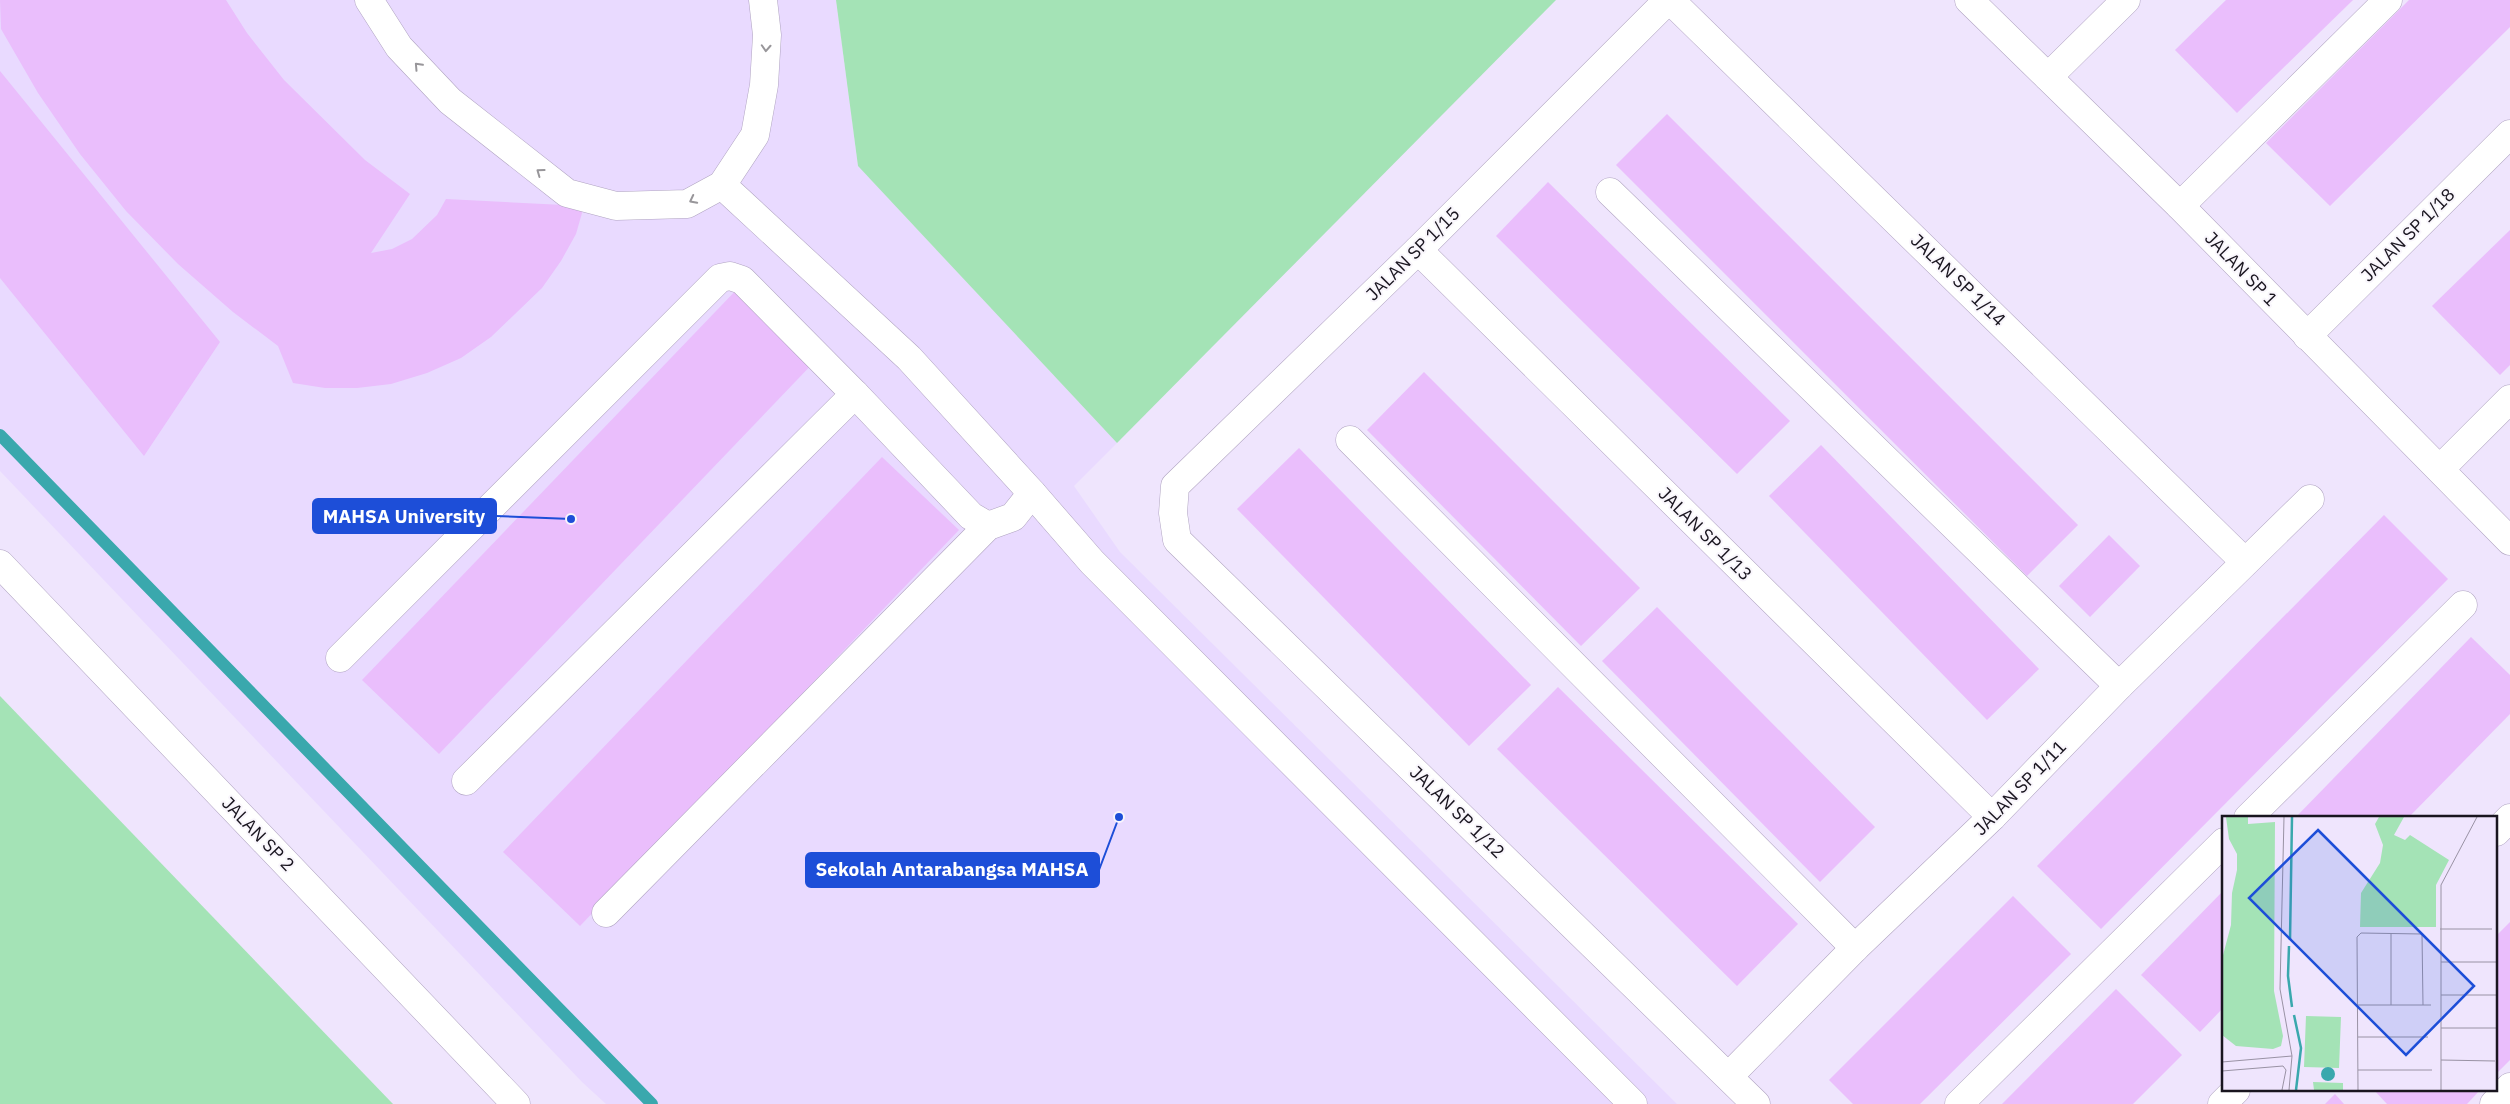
<svg xmlns="http://www.w3.org/2000/svg" width="2510" height="1104" font-family="'IBM Plex Sans',sans-serif">
  <style>
    .built { fill: #e9daff }
    .green { fill: #a4e3b6 }
    .lines { fill: none; stroke-linecap: round; stroke-linejoin: round }
    .stream { stroke: #3aa8ad; stroke-width: 12 }
    .building { fill: #eabefc }
    .minor-casing { stroke: #b0a4c1; stroke-width: 29 }
    .minor { stroke: #fff; stroke-width: 28 }
    .oneway { stroke: #98969a }
    .labels { text-anchor: middle; stroke-width: 4; stroke-linejoin: round; paint-order: stroke }
    .street-label { font-size: 18px; fill: #19151f; stroke: #f9f6fc }
    .inset-river { fill: none; stroke: #3aa8ad; stroke-width: 2.5 }
    .inset-road { fill: none; stroke: #9992a4; stroke-width: 1 }
    .view { fill: #1d4ed8; fill-opacity: 0.15; stroke: #1d4ed8; stroke-width: 2.5 }
    .inset-edge { fill: none; stroke: #19151f; stroke-width: 2.5 }
    .leader { fill: none; stroke: #1d4ed8; stroke-width: 2 }
    .callout-dot { fill: #1d4ed8; stroke: #f9f6fc; stroke-width: 2 }
    .callout { fill: #1d4ed8; stroke: #1d4ed8; stroke-width: 2 }
    .callout-label { font-size: 19px; text-anchor: middle; font-weight: bold; fill: #fff }
  </style>
  <rect width="100%" height="100%" fill="#efe5fd"/>
  <path class="built" d="M0,0H836L858,166L1117,443L1074,486L1120,552L1677,1104H606L582,1082L0,471Z"/>
  <g class="green">
    <path d="M836,0H1556L1117,443L858,166Z"/>
    <path d="M0,696L393,1104H0Z"/>
  </g>
  <g class="lines">
    <path class="stream" d="M0,435L652,1104"/>
  </g>
  <g class="building">
    <path d="M0,0H226L247,33L284,80L365,160L410,194L371,253L392,249L412,239L437,215L446,199L584,206L576,234L561,261L542,288L491,337L461,358L427,373L391,384L357,388H325L293,383L278,346L233,312L178,264L126,211L80,154L38,93L1,29Z"/>
    <path d="M2226,0H2353L2237,113L2175,50Z"/>
    <path d="M2409,0H2510V27L2330,206L2266,143Z"/>
    <path d="M0,71L220,342L144,456L0,278Z"/>
    <path d="M1667,114L2078,525L2027,576L1616,165Z"/>
    <path d="M1548,182L1790,421L1737,474L1496,236Z"/>
    <path d="M2510,230V365L2500,375L2432,306Z"/>
    <path d="M741,285L818,358L439,754L362,680Z"/>
    <path d="M1424,372L1640,588L1581,646L1367,430Z"/>
    <path d="M1821,445L2039,669L1987,720L1769,496Z"/>
    <path d="M1299,448L1531,685L1469,746L1237,509Z"/>
    <path d="M882,457L959,530L580,926L503,852Z"/>
    <path d="M2384,515L2448,579L2101,929L2037,866Z"/>
    <path d="M2109,535L2140,566L2090,617L2059,586Z"/>
    <path d="M1657,607L1875,827L1820,882L1602,661Z"/>
    <path d="M2471,637L2510,675V714L2408,818H2295Z"/>
    <path d="M1558,687L1798,924L1737,986L1497,749Z"/>
    <path d="M2224,890V1007L2200,1032L2141,975Z"/>
    <path d="M2013,896L2071,954L1920,1104H1853L1829,1080Z"/>
    <path d="M2510,922V1060L2496,1074V936Z"/>
    <path d="M2116,989L2182,1055L2133,1104H2002Z"/>
    <path d="M2374,1090H2480L2467,1104H2387Z"/>
    <path d="M2335,1094L2344,1104H2325Z"/>
  </g>
  <g class="lines">
    <g class="minor-casing">
      <g id="minor">
        <path d="M369,0L399,47L450,101L567,193L616,206L687,204L722,185L755,135L764,85L767,35L763,0"/>
        <path d="M1668,0L1418,250L1175,486L1173,513L1177,540L1756,1104"/>
        <path d="M1670,0L2244,561"/>
        <path d="M1969,0L2180,206L2510,541"/>
        <path d="M2048,77L2126,0"/>
        <path d="M722,185L909,358L1032,493L1092,562L1633,1104"/>
        <path d="M1610,192L2119,686"/>
        <path d="M2180,206L2388,0"/>
        <path d="M1418,250L1992,817"/>
        <path d="M2307,336L2510,134"/>
        <path d="M855,394L971,516L988,526"/>
        <path d="M1350,440L1855,948"/>
        <path d="M2440,469L2510,399"/>
        <path d="M0,564L516,1104"/>
        <path d="M340,658L720,278L730,276L742,280L855,394L466,781"/>
        <path d="M2248,818L2463,605"/>
        <path d="M2496,832L2510,818"/>
        <path d="M606,913L988,526L1013,517L1032,493"/>
        <path d="M1729,1076L1855,948L1992,817L2119,686L2310,499"/>
        <path d="M1959,1104L2224,842"/>
        <path d="M2222,1104L2236,1090"/>
        <path d="M2494,1104L2510,1087"/>
      </g>
    </g>
    <use href="#minor" class="minor"/>
  </g>
  <defs><path id="oneway-chevron" d="M-2-3.5L2.5 0L-2 3.5" fill="none" stroke-width="1.6" stroke-linecap="round" stroke-linejoin="round" transform="scale(1.25)"/></defs>
  <g class="oneway">
    <use href="#oneway-chevron" transform="translate(766 48) rotate(93)"/>
    <use href="#oneway-chevron" transform="translate(418 66) rotate(-133)"/>
    <use href="#oneway-chevron" transform="translate(540 172) rotate(-144)"/>
    <use href="#oneway-chevron" transform="translate(693 200) rotate(153)"/>
  </g>
  <g class="labels">
    <g class="street-label">
      <text transform="translate(2408 235) rotate(-45)" y="6">JALAN SP 1/18</text>
      <text transform="translate(1413 254) rotate(-45)" y="6">JALAN SP 1/15</text>
      <text transform="translate(2241 269) rotate(46)" y="6">JALAN SP 1</text>
      <text transform="translate(1958 280) rotate(44)" y="6">JALAN SP 1/14</text>
      <text transform="translate(1705 534) rotate(45)" y="6">JALAN SP 1/13</text>
      <text transform="translate(2020 788) rotate(-46)" y="6">JALAN SP 1/11</text>
      <text transform="translate(1457 812) rotate(44)" y="6">JALAN SP 1/12</text>
      <text transform="translate(258 834) rotate(46)" y="6">JALAN SP 2</text>
    </g>
  </g>
  <g transform="translate(2222 816)">
    <rect width="275" height="275" fill="#efe5fd"/>
    <path d="M4,1H26V8L53,6L52,175L61,220L59,230L51,233L14,230L0,219V143L9,109L10,77L15,54V38L7,23ZM157,1H182L172,19L183,24L188,19L227,44L214,69V111H138L139,77L158,47L161,29L153,8ZM84,200L119,201L117,252L82,251ZM91,266L121,267V274H92Z" fill="#a4e3b6"/>
    <path d="M99 258a7 7 0 1 1 14 0a7 7 0 1 1-14 0Z" fill="#3aa8ad"/>
    <path class="inset-river" d="M68,124L70,1M67,130L66,160L70,191M72,199L79,232L74,274"/>
    <path class="inset-road" d="M62,1L58,173L70,240L67,274M218,113H270M169,118V189M219,146H275M219,179H275M136,189H209M219,212H274M136,221H206M219,244L273,245M0,246L70,240M136,254H210M0,255L61,250L64,254L60,274M136,274L135,121L139,117L200,118L201,189M219,274V69L255,1"/>
    <path class="view" d="M96,14L252,170L184,239L27,82Z"/>
    <rect width="275" height="275" class="inset-edge"/>
  </g>
  <path class="leader" d="M571 519L496 516M1119 817L1099 870"/>
  <g class="callout-dot">
    <circle cx="571" cy="519" r="5"/>
    <circle cx="1119" cy="817" r="5"/>
  </g>
  <g class="callout">
    <rect x="313" y="499" width="183" height="34" rx="5"/>
    <rect x="806" y="853" width="293" height="34" rx="5"/>
  </g>
  <g class="callout-label">
    <text x="404" y="523">MAHSA University</text>
    <text x="952" y="876">Sekolah Antarabangsa MAHSA</text>
  </g>
</svg>
